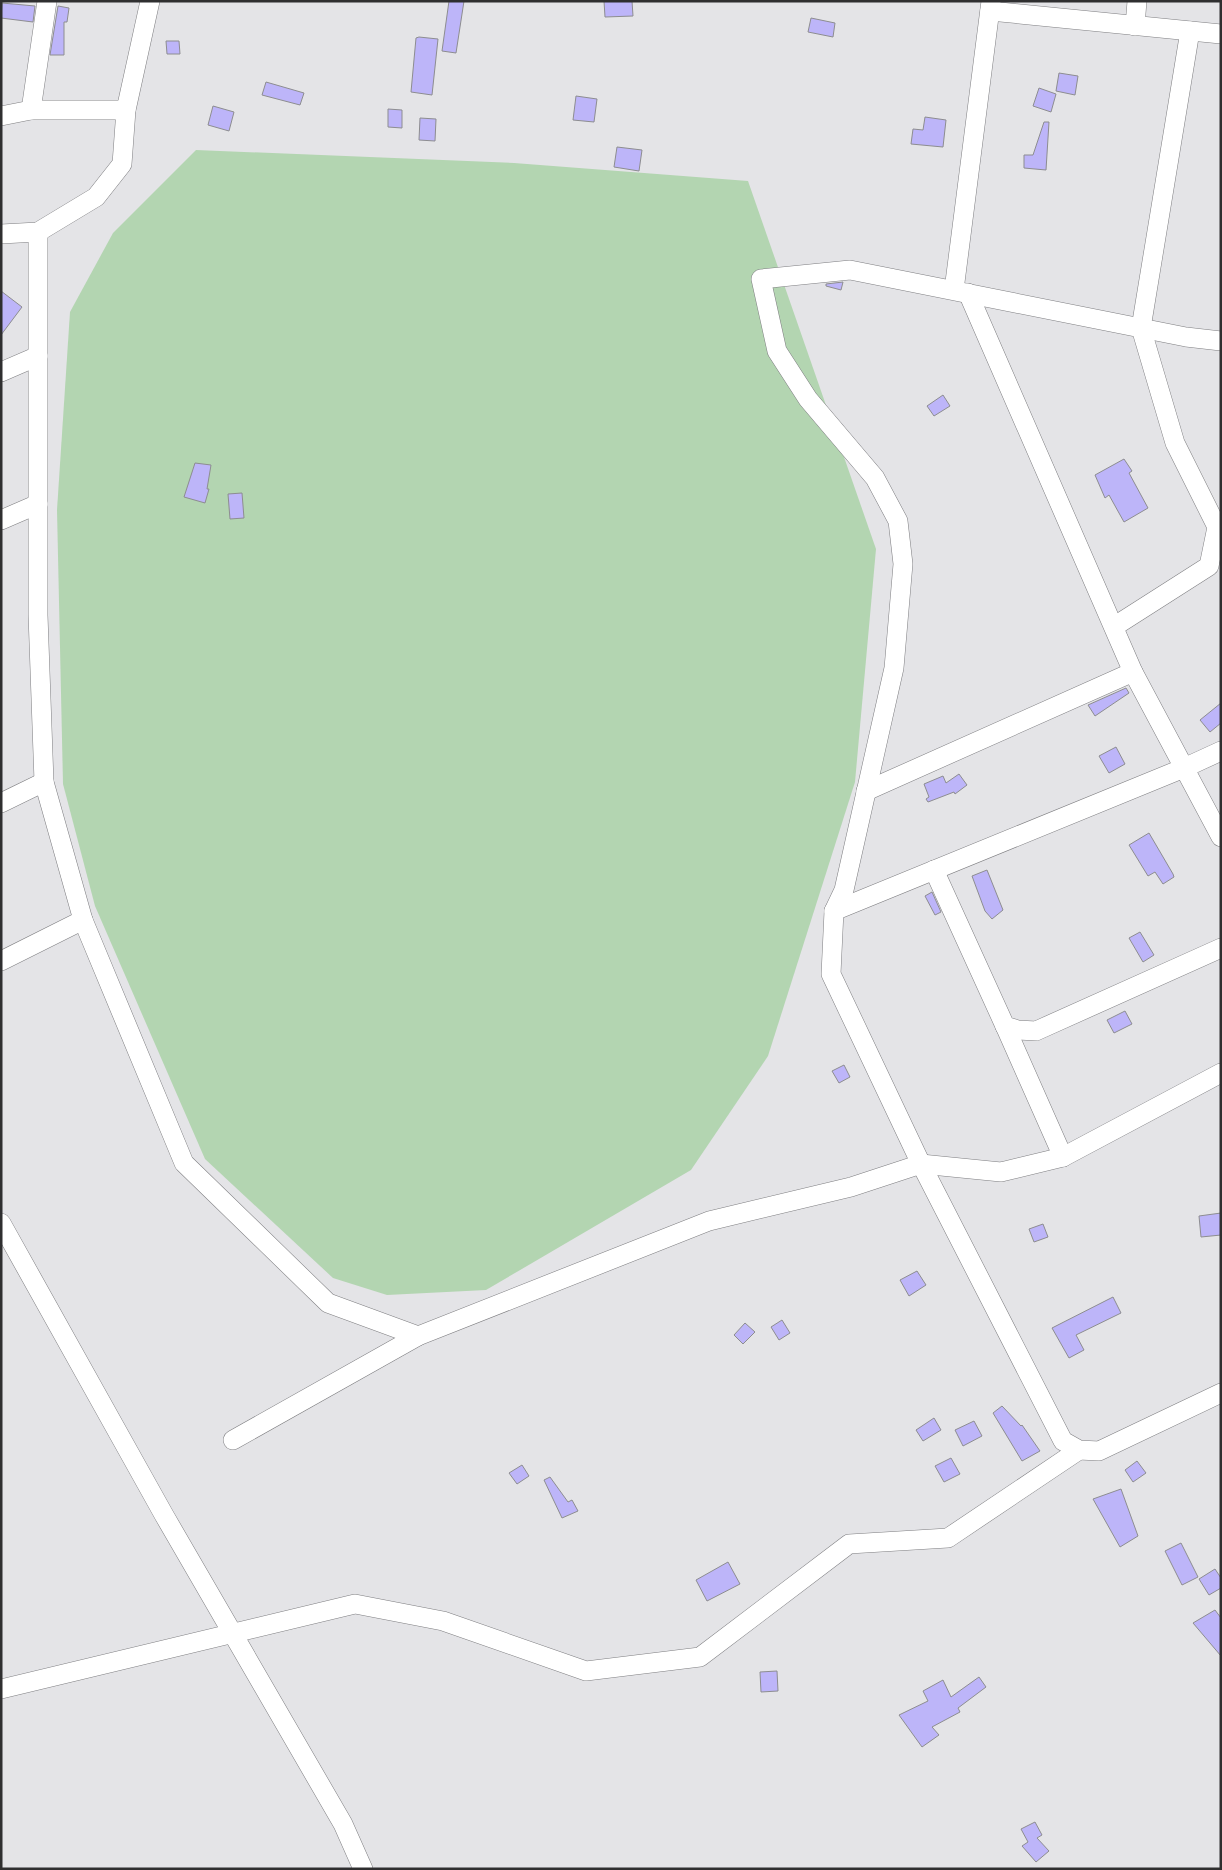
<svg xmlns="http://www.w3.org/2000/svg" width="1222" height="1870" font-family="'IBM Plex Sans',sans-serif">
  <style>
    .green { fill: #b3d5b1 }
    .building { fill: #bdb5f9; stroke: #8d8d90 }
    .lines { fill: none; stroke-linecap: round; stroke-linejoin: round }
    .street-casing { stroke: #7e7e81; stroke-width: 20 }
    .street { stroke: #fff; stroke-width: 19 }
  </style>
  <rect width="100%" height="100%" fill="#e4e4e7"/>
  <path class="green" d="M196,150L514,163L748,181L876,549L855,782L768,1056L691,1170L486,1290L387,1295L333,1278L205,1159L95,906L63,784L57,510L70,312L113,233Z"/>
  <g class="building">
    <path d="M449,1H464L456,53L442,51Z"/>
    <path d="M604,1H632L633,16L605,17Z"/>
    <path d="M2,3L35,6L33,22L1,18Z"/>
    <path d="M58,6L69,8L67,22H64V55H50Z"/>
    <path d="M811,18L835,23L833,37L808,32Z"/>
    <path d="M419,37L438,39L432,95L411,92L416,38Z"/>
    <path d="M166,41H179L180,54H167Z"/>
    <path d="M1059,73L1078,76L1075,95L1056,91Z"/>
    <path d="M266,82L304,93L300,105L262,95Z"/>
    <path d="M1039,88L1056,94L1051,112L1033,106Z"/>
    <path d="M576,96L597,99L594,122L573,120Z"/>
    <path d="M213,106L234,112L229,131L208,125Z"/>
    <path d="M388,109L402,110V128L388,127Z"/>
    <path d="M925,117L946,120L943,147L911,144L913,129L923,130Z"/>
    <path d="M420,118L436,119L435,141L419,140Z"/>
    <path d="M1044,122H1049L1046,170L1024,168V155H1033Z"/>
    <path d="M617,147L642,150L639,171L614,167Z"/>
    <path d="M843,282L841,290L826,286V284Z"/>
    <path d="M1,291L22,307L1,335Z"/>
    <path d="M943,395L950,406L934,416L927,406Z"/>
    <path d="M1124,459L1132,471L1129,473L1148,508L1124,522L1109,495L1105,498L1095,475Z"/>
    <path d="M195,463L211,465L207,489H209L205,503L184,497Z"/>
    <path d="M242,493L244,518L230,519L228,494Z"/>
    <path d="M1126,688L1129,693L1095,716L1088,705Z"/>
    <path d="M1221,703V723L1210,732L1200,720Z"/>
    <path d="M1116,747L1125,764L1109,773L1099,756Z"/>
    <path d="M959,774L967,785L955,794L954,792L928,802L926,799L929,797L924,784L943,776L946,783Z"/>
    <path d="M1149,833L1173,874L1174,877L1163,884L1155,872L1148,876L1129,845Z"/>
    <path d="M987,870L1003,910L992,919L985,911L972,876Z"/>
    <path d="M932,892L941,912L935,915L925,896Z"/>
    <path d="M1140,932L1154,955L1143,962L1129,938Z"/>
    <path d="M1125,1011L1132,1024L1114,1033L1107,1020Z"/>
    <path d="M844,1065L850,1077L839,1083L832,1071Z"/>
    <path d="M1221,1213V1235L1201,1237L1199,1216Z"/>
    <path d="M1043,1224L1048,1237L1034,1242L1029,1229Z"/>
    <path d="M917,1271L926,1285L909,1296L900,1280Z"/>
    <path d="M1113,1297L1121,1313L1076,1335L1084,1350L1069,1358L1052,1328Z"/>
    <path d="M782,1320L790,1333L779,1340L771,1327Z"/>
    <path d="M745,1323L755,1332L743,1344L734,1335Z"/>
    <path d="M1002,1406L1021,1426L1022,1425L1040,1451L1022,1461L993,1413Z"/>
    <path d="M934,1418L941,1430L923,1441L916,1430Z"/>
    <path d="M974,1421L982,1436L963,1446L955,1430Z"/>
    <path d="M951,1458L960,1474L944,1482L935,1466Z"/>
    <path d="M1137,1461L1146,1473L1133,1482L1125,1470Z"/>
    <path d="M522,1465L529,1476L517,1484L509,1473Z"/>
    <path d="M550,1477L568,1502L572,1500L578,1511L562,1518L544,1480Z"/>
    <path d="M1121,1489L1138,1536L1120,1547L1093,1499Z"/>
    <path d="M1181,1543L1198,1577L1182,1585L1165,1551Z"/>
    <path d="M728,1562L740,1584L707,1601L696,1580Z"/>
    <path d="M1215,1569L1221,1578V1588L1209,1595L1199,1579Z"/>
    <path d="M1215,1610L1221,1618V1656L1193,1623Z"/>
    <path d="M777,1671L778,1691L761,1692L760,1672Z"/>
    <path d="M979,1677L986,1687L958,1708L960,1712L932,1727L939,1735L922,1747L899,1715L928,1701L923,1691L943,1680L951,1697Z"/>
    <path d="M1035,1822L1042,1835L1037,1838L1049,1851L1036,1862L1022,1846L1028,1842L1021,1829Z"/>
  </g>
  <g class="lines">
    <g class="street-casing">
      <g id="street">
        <path d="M990,11L1221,34"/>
        <path d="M1135,26L1137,1"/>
        <path d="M31,110L47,1"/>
        <path d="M1,116L31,110H126"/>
        <path d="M38,232V615L44,782L83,920L184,1163L328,1303L418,1336"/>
        <path d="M1,234L38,232L96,197L122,164L126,110L150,1"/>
        <path d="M954,290L991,1"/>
        <path d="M968,293L1133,672L1221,837"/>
        <path d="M1221,341L1186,337L850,270L761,279L777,351L808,399L875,478L898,521L903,564L894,668L844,890L834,911L831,974L921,1164L1063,1441L1079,1450L1099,1451L1221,1393"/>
        <path d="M1,372L38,356"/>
        <path d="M1,520L38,504"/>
        <path d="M1115,626L1209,566L1217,527L1175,443L1141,328L1190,31"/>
        <path d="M866,791L1133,672"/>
        <path d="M1,803L44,782"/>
        <path d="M934,870L1005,1026L1018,1030L1036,1031L1221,948"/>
        <path d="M834,911L1184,768L1221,751"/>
        <path d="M1,961L83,920"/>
        <path d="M1005,1026L1063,1157"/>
        <path d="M1,1223L164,1515L343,1824L363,1869"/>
        <path d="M233,1440L418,1336L709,1221L851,1187L921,1164L1001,1172L1063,1157L1221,1073"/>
        <path d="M1,1689L355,1604L443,1621L586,1671L700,1657L849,1544L948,1538L1079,1450"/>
      </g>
    </g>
    <use href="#street" class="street"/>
  </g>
  <rect width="1222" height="1870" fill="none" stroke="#2f2f30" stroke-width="5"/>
</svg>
